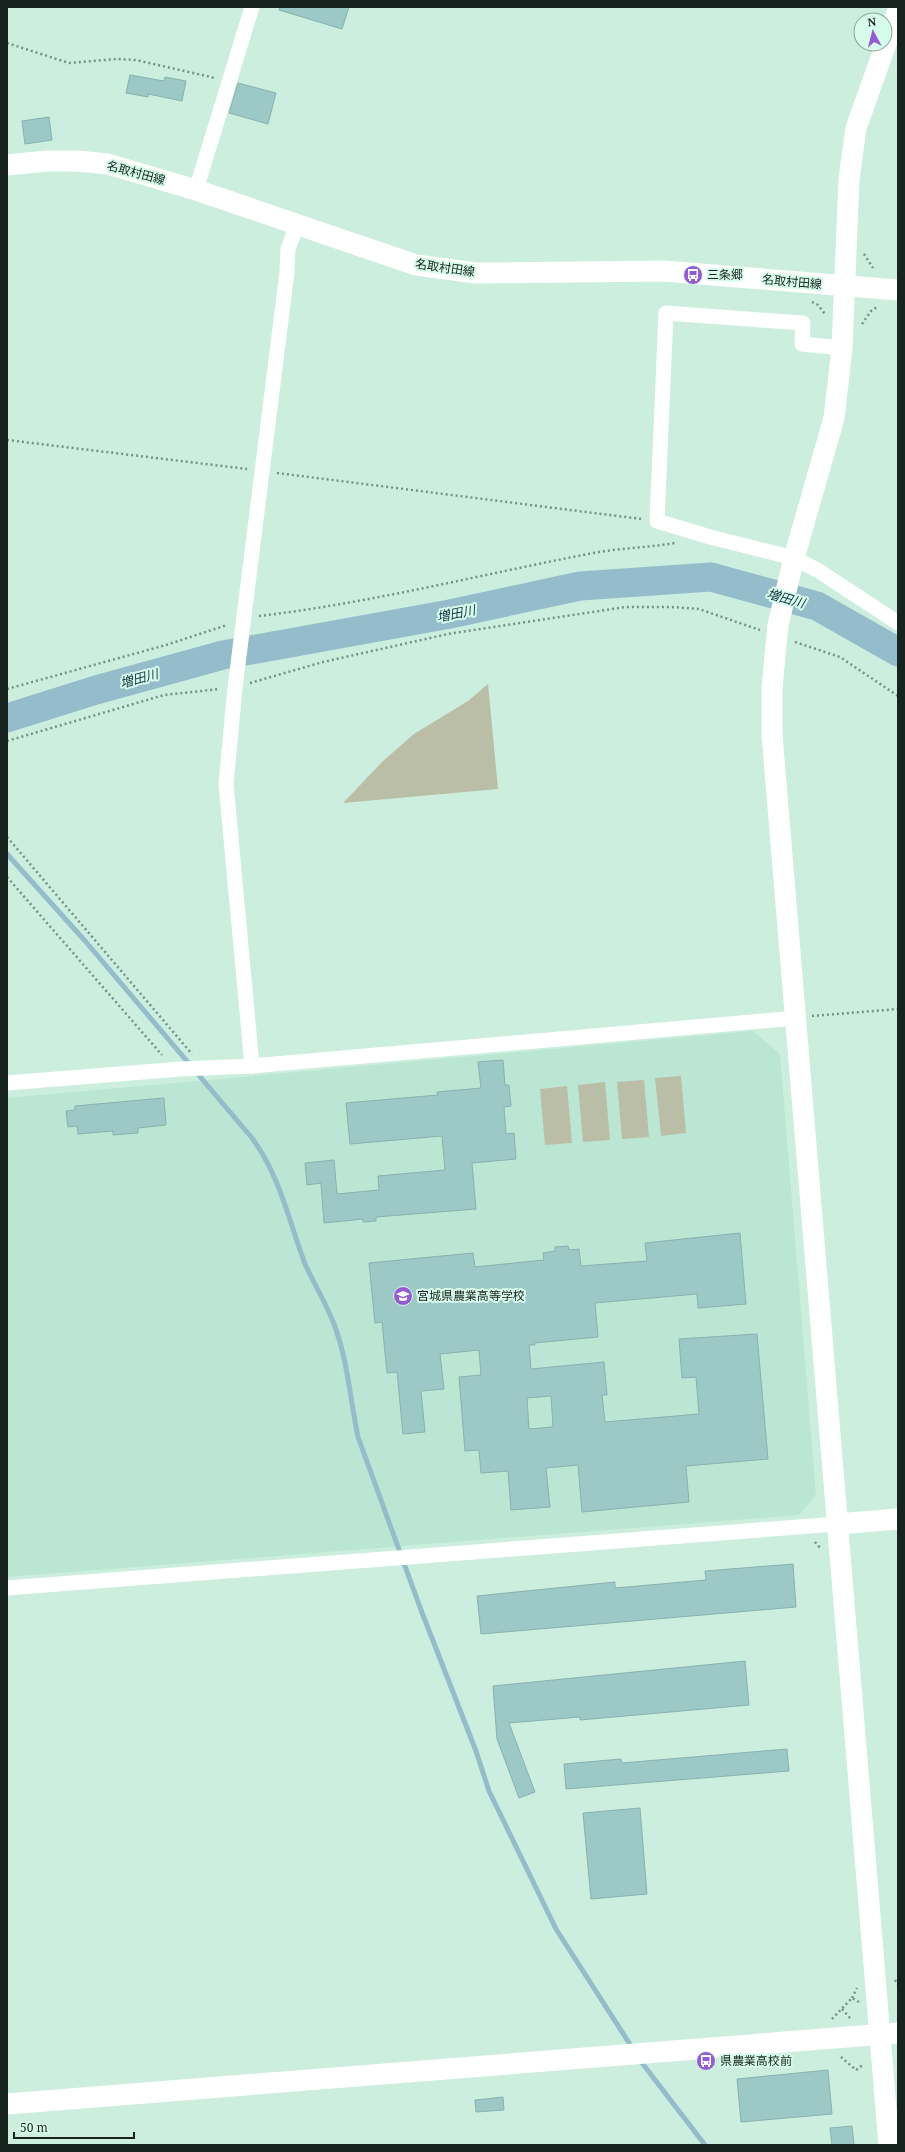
<svg xmlns="http://www.w3.org/2000/svg" width="905" height="2152" font-family="'Noto Serif','Noto Sans JP',serif">
  <style>
    .built { fill: #bae6d3 }
    .green { fill: #bbbea7 }
    .lines { fill: none; stroke-linecap: round; stroke-linejoin: round }
    .stream { stroke: #95bcca; stroke-width: 5 }
    .river { stroke: #95bcca; stroke-width: 29 }
    .building { fill: #9cc8c6; stroke: #89b1af; fill-rule: evenodd }
    .path { stroke: #779086; stroke-width: 2.5; stroke-dasharray: 2 3; stroke-linecap: butt }
    .street { stroke: #fff; stroke-width: 15 }
    .secondary { stroke: #fff; stroke-width: 21 }
    .labels { text-anchor: middle; stroke-width: 4; stroke-linejoin: round; paint-order: stroke }
    .street-label { font-size: 12px; fill: #16231e; stroke: #d8fcec }
    .poi-label { font-size: 12px; fill: #16231e; stroke: #d8fcec; text-anchor: start }
    .water-label { font-size: 13px; font-style: italic; fill: #133743; stroke: #d8fcec }
  </style>
  <rect width="100%" height="100%" fill="#cbeedf"/>
  <path class="built" d="M753,1031L780,1054L816,1495L799,1515L7,1577V1098Z"/>
  <g class="green">
    <path d="M488,684L498,789L343,803L383,761L414,734L468,701Z"/>
    <path d="M681,1076L686,1133L661,1136L655,1078Z"/>
    <path d="M644,1080L649,1137L622,1139L617,1082Z"/>
    <path d="M605,1082L610,1140L583,1142L578,1085Z"/>
    <path d="M567,1086L572,1143L545,1145L540,1089Z"/>
  </g>
  <g class="lines">
    <g class="stream">
      <path d="M7,854L86,942L252,1138C281,1178 288,1219 305,1264C314,1284 326,1303 334,1324C348,1361 350,1399 358,1437L421,1610L476,1751L489,1791L556,1929L633,2049"/>
      <path d="M639,2059L705,2145"/>
    </g>
    <path class="river" d="M7,718L96,690L223,655L450,614L580,586L711,577L817,606L898,652"/>
  </g>
  <g class="building">
    <path d="M280,7H349L342,29L279,10Z"/>
    <path d="M130,75L164,81L165,77L186,81L182,101L148,94V97L126,93Z"/>
    <path d="M238,83L276,93L268,124L229,113Z"/>
    <path d="M49,117L52,140L25,144L22,121Z"/>
    <path d="M503,1060L505,1085H509L511,1106L504,1107L506,1134L514,1133L516,1159L472,1163L476,1209L376,1217V1221L363,1222V1219L324,1223L321,1183L307,1185L305,1163L334,1160L337,1194L379,1190L378,1176L445,1170L442,1136L350,1144L346,1103L438,1095L437,1092L481,1088L478,1062Z"/>
    <path d="M164,1098L166,1125L138,1128V1133L113,1135V1131L78,1134L77,1126L68,1127L66,1111L75,1110V1106Z"/>
    <path d="M740,1233L746,1304L698,1308L697,1294L595,1303L598,1337L534,1343L535,1345H529L531,1369L604,1362L607,1395H602L605,1422L699,1414L696,1377L682,1378L679,1339L757,1334L768,1459L686,1466L689,1502L582,1512L578,1465L546,1468L550,1507L511,1510L508,1471L481,1473L479,1450L465,1451L459,1377L481,1375L479,1350L440,1354L444,1389L421,1391L425,1432L403,1434L397,1372L387,1373L382,1322L375,1323L369,1263L473,1253L475,1267L544,1260L543,1253L555,1251V1247L568,1246L569,1250L579,1249L581,1266L647,1261L645,1243ZM551,1396L553,1427L529,1429L527,1398Z"/>
    <path d="M793,1564L796,1607L481,1634L477,1596L615,1582V1588L706,1580L705,1571Z"/>
    <path d="M745,1661L749,1705L580,1720V1717L509,1723L535,1792L519,1798L497,1739L493,1686Z"/>
    <path d="M787,1749L789,1771L566,1789L564,1764L621,1759L622,1763Z"/>
    <path d="M640,1808L647,1894L591,1899L583,1813Z"/>
    <path d="M828,2070L832,2114L741,2122L737,2079Z"/>
    <path d="M503,2097L504,2110L476,2112L475,2100Z"/>
    <path d="M852,2126L854,2145H832L830,2128Z"/>
  </g>
  <g class="lines">
    <g class="path">
      <path d="M7,43L69,63L117,59L136,60L215,78"/>
      <path d="M864,254L873,268"/>
      <path d="M812,302L818,305L825,314"/>
      <path d="M862,324L871,311L877,307"/>
      <path d="M7,440L247,469"/>
      <path d="M277,473L642,519"/>
      <path d="M259,616C370,603 479,575 588,554C617,548 646,548 675,543"/>
      <path d="M795,642L840,657L898,696"/>
      <path d="M250,683L323,662L448,634L625,607H672L699,609L760,630"/>
      <path d="M7,689L166,645L227,625"/>
      <path d="M7,741L164,695L220,689"/>
      <path d="M7,837L192,1054"/>
      <path d="M7,877L162,1055"/>
      <path d="M812,1016L898,1009"/>
      <path d="M815,1542L821,1549"/>
      <path d="M895,1980L898,1985"/>
      <path d="M852,1998L857,1988"/>
      <path d="M842,2009L850,2018"/>
      <path d="M832,2019L852,1998L859,2002"/>
      <path d="M841,2057L856,2070L864,2064"/>
    </g>
    <g class="street">
      <path d="M196,190L252,7"/>
      <path d="M842,348L802,344L803,323L666,313L657,521L710,537L794,558L819,571L898,623"/>
      <path d="M252,1066L226,784L235,688L287,272L288,249L297,225"/>
      <path d="M7,1083L181,1069L252,1066L796,1018"/>
      <path d="M7,1588L837,1524"/>
    </g>
    <g class="secondary">
      <path d="M7,165L47,161H77L108,164L196,190L416,265L476,273L664,271L898,290"/>
      <path d="M837,1524L898,1519"/>
      <path d="M7,2104L898,2033"/>
      <path d="M889,2145L772,735V688L778,625L794,558L834,418L842,348L849,179L856,128L898,10"/>
    </g>
  </g>
  <defs>
    <g id="bus-disc" transform="scale(1)"><circle r="9.5" fill="#945bd3" stroke="#d8fcec"/><path d="M-5-6H5V4H4V6H2V4H-2V6H-4V4H-5ZM-3.5-4V0h7V-4ZM-3.5 1.2v1.5H-2V1.2ZM2 1.2v1.5H3.5V1.2Z" fill="#fff"/></g>
    <g id="school-disc" transform="scale(1)"><circle r="9.5" fill="#945bd3" stroke="#d8fcec"/><path d="M0-5L7-2L0 1L-7-2ZM-4 1L0 2.5L4 1V4Q0 6-4 4Z" fill="#fff"/></g>
  </defs>
  <g fill-rule="evenodd">
    <use href="#bus-disc" x="693" y="275"/>
    <use href="#school-disc" x="403" y="1296"/>
    <use href="#bus-disc" x="706" y="2061"/>
  </g>
  <g class="labels">
    <g class="street-label">
      <text transform="translate(136 173) rotate(15)" y="4">名取村田線</text>
      <text transform="translate(445 268) rotate(8)" y="4">名取村田線</text>
      <text transform="translate(792 282) rotate(5)" y="4">名取村田線</text>
    </g>
    <g class="poi-label">
      <text x="707" y="279">三条郷</text>
      <text x="417" y="1300">宮城県農業高等学校</text>
      <text x="720" y="2065">県農業高校前</text>
    </g>
    <g class="water-label">
      <text transform="translate(786 598) rotate(16)" y="5">増田川</text>
      <text transform="translate(456 613) rotate(-11)" y="5">増田川</text>
      <text transform="translate(139 678) rotate(-15)" y="5">増田川</text>
    </g>
  </g>
  <rect width="905" height="2152" fill="none" stroke="#16231e" stroke-width="16"/>
  <g transform="translate(873 32) rotate(353)"><circle r="19" fill="#d8fcec" stroke="#8aa59a"/>
  <path d="M0-3L7 15L0 10L-7 15Z" fill="#945bd3"/>
  <text y="-6" font-size="11" font-weight="bold" text-anchor="middle" fill="#16231e">N</text>
  </g>
  <path d="M14 2132v6h120v-6" fill="none" stroke="#16231e" stroke-width="2"/>
  <text x="20" y="2132" font-size="12" fill="#16231e" stroke="#d8fcec" stroke-width="3" paint-order="stroke">50 m</text>
</svg>
